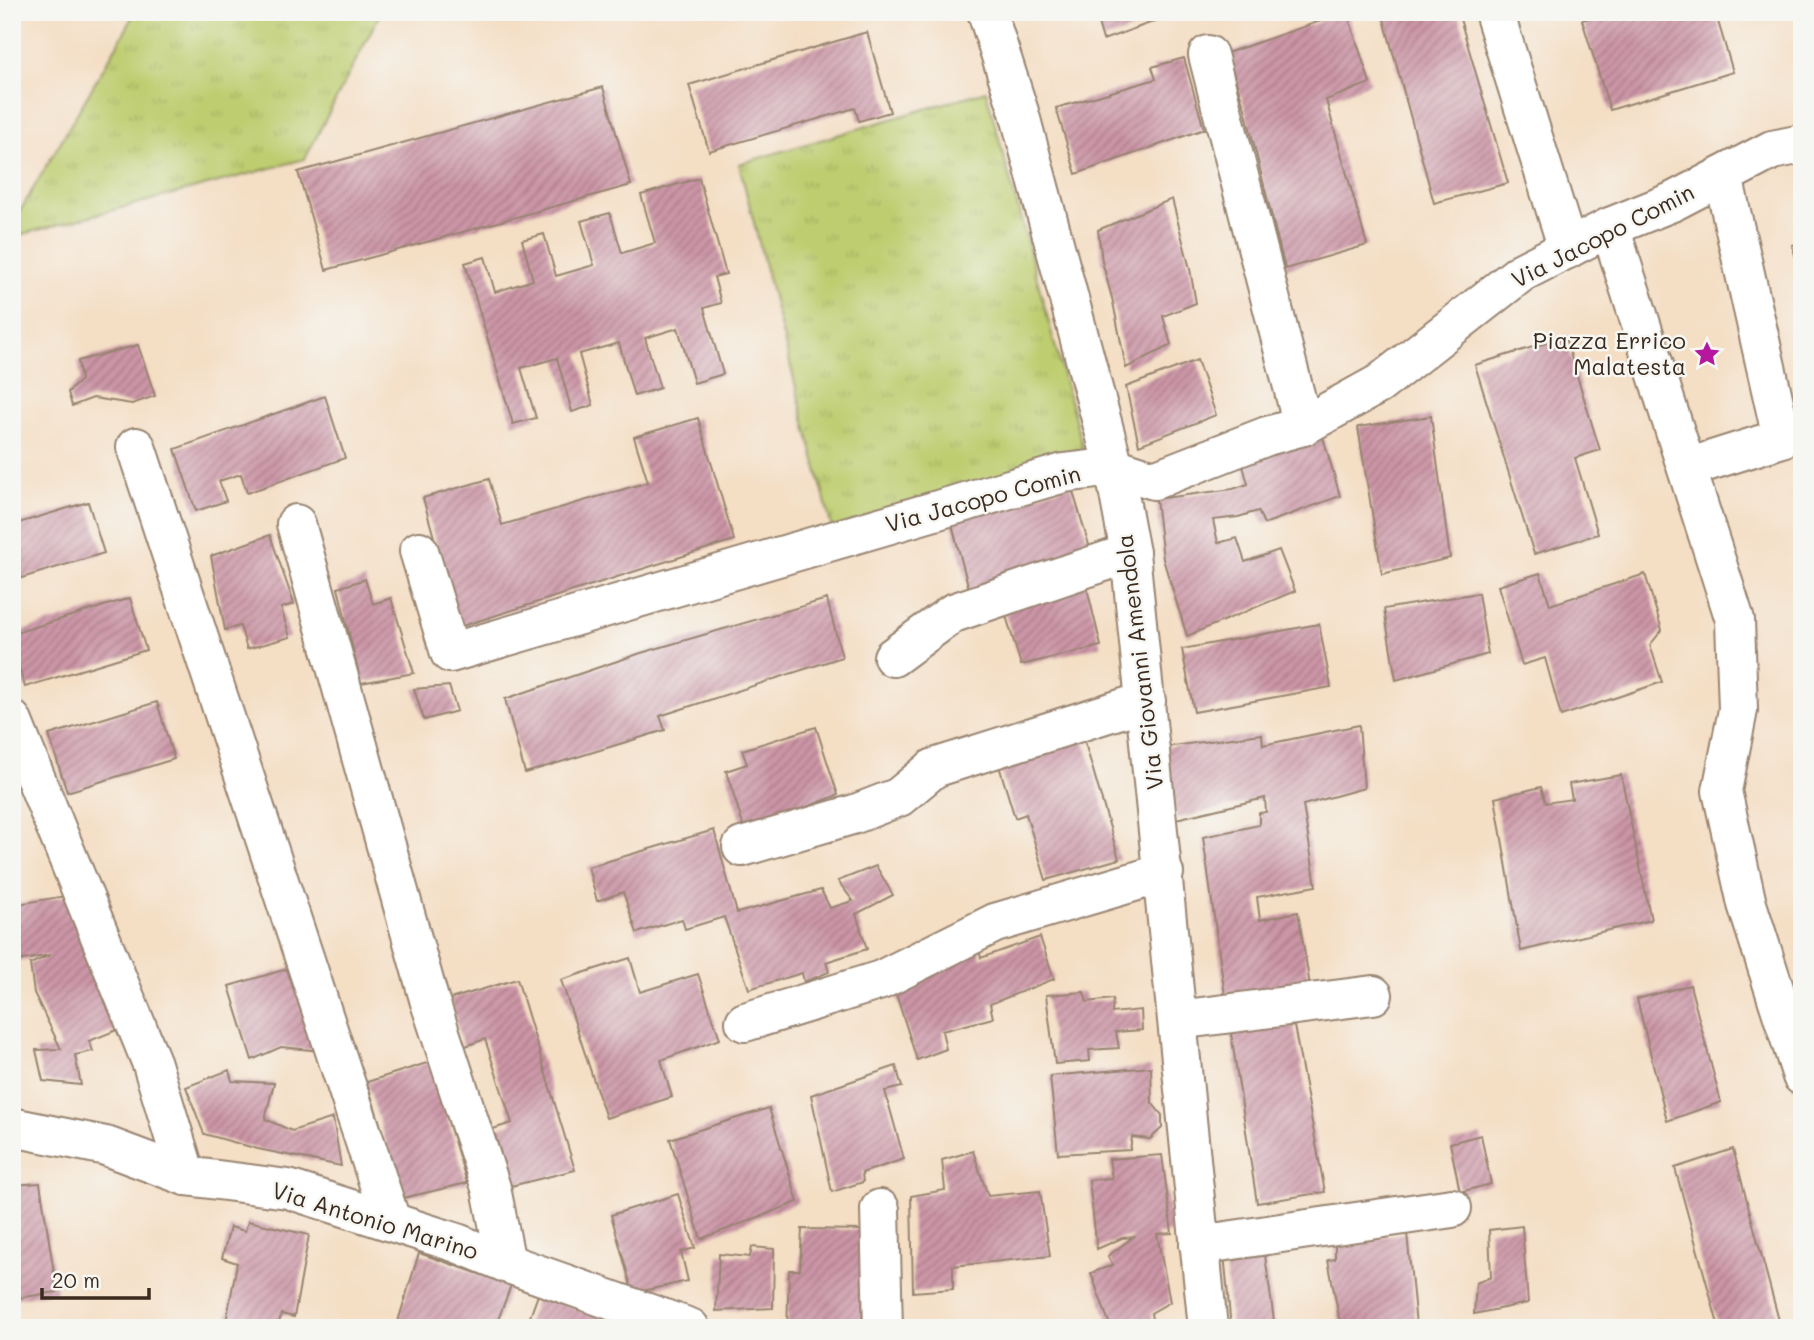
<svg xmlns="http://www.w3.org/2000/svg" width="1814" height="1340" font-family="Mali,sans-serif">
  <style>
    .grass { fill: url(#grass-tufts); stroke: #7c7c47; stroke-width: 2 }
    .building { fill: url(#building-hatch) }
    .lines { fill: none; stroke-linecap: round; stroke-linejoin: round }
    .minor-casing { stroke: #988471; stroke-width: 42 }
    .minor { stroke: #fff; stroke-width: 38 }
    .labels { text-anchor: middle; stroke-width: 5; stroke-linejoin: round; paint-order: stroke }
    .street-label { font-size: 23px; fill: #3b2a1e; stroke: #f6f6f2 }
    .poi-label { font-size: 23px; fill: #3b2a1e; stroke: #f6f6f2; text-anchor: end }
  </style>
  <defs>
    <pattern id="grass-tufts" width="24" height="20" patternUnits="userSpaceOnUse" patternTransform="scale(1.75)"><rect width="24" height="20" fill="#becd70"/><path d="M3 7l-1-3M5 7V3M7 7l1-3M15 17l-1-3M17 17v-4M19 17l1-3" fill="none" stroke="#a4b061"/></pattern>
    <pattern id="building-hatch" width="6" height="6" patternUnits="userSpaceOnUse" patternTransform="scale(1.75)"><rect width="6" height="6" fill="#cc96a7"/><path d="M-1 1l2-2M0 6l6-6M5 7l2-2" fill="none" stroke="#a77b87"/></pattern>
  </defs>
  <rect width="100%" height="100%" fill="#f6f6f2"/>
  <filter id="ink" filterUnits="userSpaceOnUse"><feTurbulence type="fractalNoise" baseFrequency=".0143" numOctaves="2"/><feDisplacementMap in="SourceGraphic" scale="14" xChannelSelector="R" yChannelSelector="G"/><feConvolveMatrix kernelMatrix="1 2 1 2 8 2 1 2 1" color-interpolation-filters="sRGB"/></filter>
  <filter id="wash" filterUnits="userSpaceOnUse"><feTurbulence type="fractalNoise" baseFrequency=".00686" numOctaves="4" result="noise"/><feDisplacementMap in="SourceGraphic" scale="28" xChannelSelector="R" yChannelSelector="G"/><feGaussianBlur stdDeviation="1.57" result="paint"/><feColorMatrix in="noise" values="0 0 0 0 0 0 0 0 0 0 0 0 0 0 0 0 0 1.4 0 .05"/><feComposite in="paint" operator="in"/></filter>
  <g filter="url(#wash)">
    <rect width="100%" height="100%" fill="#f4dec4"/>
    <g class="grass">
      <path d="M134,12H381L305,159L12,237V225L127,28Z"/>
      <path d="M986,91L1084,452L832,528L739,164Z"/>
    </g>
    <g id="blocks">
      <g class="building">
        <path d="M1095,12H1178V13L1103,40Z"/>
        <path d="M1347,12L1370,83L1326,100L1367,245L1285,269L1245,109L1227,53Z"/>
        <path d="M1382,12H1458L1508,183L1434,203Z"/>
        <path d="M1609,12H1735L1717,18L1733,72L1610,110L1582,20Z"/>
        <path d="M867,32L890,112L859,121L855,108L709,151L689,85Z"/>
        <path d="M1184,58L1204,129L1076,174L1056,108L1156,79L1152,67Z"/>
        <path d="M603,87L631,185L326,270L298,172Z"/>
        <path d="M699,178L726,274L714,277L721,303L704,308L723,374L694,383L678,328L645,338L660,388L634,396L619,343L579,354L593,405L572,412L557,358L521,368L536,418L513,424L465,263L485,257L495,292L533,280L522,240L544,234L556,276L594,265L581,221L610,213L622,253L655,243L641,195Z"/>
        <path d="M1172,199L1190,269L1196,303L1163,316L1171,345L1126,368L1113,302L1102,261L1098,230Z"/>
        <path d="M1802,243V274H1801L1792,245Z"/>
        <path d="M1565,337L1600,450L1575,458L1598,534L1534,554L1475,365Z"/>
        <path d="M138,345L155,396L132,404L93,398L72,406L68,392L81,380L78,361Z"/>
        <path d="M1197,360L1216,415L1139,445L1126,387Z"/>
        <path d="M325,396L345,458L247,493L241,474L219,481L226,501L196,511L175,449Z"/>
        <path d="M1431,416L1450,558L1382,574L1358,427Z"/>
        <path d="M698,418L734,540L459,627L423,498L489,479L502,525L648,482L634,437Z"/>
        <path d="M1323,437L1340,496L1264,524L1258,511L1238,517L1213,520L1218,543L1237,538L1245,562L1279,550L1295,591L1187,636L1163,559L1156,499L1233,489L1248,484L1242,462Z"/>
        <path d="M1071,485L1092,555L969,589L951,521Z"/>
        <path d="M88,502L104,553L12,581V525Z"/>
        <path d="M270,535L294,604L281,608L290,637L247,649L240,626L225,630L211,556Z"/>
        <path d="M1540,573L1550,605L1645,574L1662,630L1650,645L1662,682L1561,716L1545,658L1522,665L1498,586Z"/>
        <path d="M365,579L373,604L391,598L414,673L361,683L338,588Z"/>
        <path d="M1085,580L1101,646L1021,665L1003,606Z"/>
        <path d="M1478,593L1488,654L1396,680L1384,609Z"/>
        <path d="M130,598L146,650L25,687L12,645V634Z"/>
        <path d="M827,599L842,657L660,716L665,730L525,773L505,699L641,653Z"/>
        <path d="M1319,624L1331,687L1194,712L1182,649Z"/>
        <path d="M449,686L457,711L424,720L414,689Z"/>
        <path d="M157,702L174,759L67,792L49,735Z"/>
        <path d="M1359,725L1364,788L1303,805L1316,886L1257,897L1260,920L1298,912L1310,986L1225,996L1203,837L1259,825V813L1266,812L1265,798L1176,819L1165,747L1262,734L1263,745Z"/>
        <path d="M816,727L838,795L745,831L726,771L747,764L742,750Z"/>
        <path d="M1081,729L1119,859L1046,880L1026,814L1015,818L996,756Z"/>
        <path d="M1621,775L1651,920L1521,951L1495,798L1541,787L1546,803L1572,799L1569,784Z"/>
        <path d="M714,830L737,913L821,890L830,908L853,901L838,881L876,866L893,895L856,914L867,949L826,962L829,972L804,982L802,973L749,989L724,917L685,929L682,919L637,933L623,892L597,901L588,867Z"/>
        <path d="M71,895L127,1026L89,1041L93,1051L75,1055L81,1085L43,1081L36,1050L61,1049L34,993L30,964L50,955L12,962V905Z"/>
        <path d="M1040,937L1054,979L990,1004L993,1018L942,1031L946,1049L917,1060L896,994L909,974L978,945L981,958Z"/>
        <path d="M630,958L640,992L698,974L720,1039L661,1060L672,1097L606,1118L561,980Z"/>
        <path d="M297,966L322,1051L281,1047L252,1060L229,986Z"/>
        <path d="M517,979L575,1170L511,1186L493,1129L512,1123L485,1039L463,1047L450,999Z"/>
        <path d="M1690,985L1721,1102L1667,1121L1637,999Z"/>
        <path d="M1084,992L1087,1002L1113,999L1112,1013L1141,1010L1142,1030L1116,1032L1119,1048L1089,1050L1090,1061L1055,1064L1046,995Z"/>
        <path d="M1294,1026L1325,1192L1257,1203L1230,1027Z"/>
        <path d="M430,1062L467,1183L403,1198L367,1082Z"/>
        <path d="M896,1066L902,1087L885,1091L904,1159L862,1173L863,1182L832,1192L811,1095Z"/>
        <path d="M1151,1067L1152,1103L1162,1115V1128L1150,1139L1132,1137L1130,1150L1058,1154L1050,1076Z"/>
        <path d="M229,1070L232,1081L274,1083L265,1119L292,1131L333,1118L341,1166L258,1149L204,1134L186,1087Z"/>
        <path d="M769,1108L798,1202L701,1239L670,1139Z"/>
        <path d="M1481,1135L1491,1184L1460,1192L1450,1143Z"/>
        <path d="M1733,1149L1781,1328H1719L1675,1168Z"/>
        <path d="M973,1151L988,1196L1040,1191L1050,1256L953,1266V1289L913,1292L911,1196L945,1190L942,1160Z"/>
        <path d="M1162,1155L1172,1233L1157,1234L1170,1302L1151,1313L1153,1326L1111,1328L1091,1273L1113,1265L1108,1256L1133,1237L1122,1238L1097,1249L1089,1180L1112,1178L1109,1159Z"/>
        <path d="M40,1183L57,1292L12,1299V1185Z"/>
        <path d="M678,1194L695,1248L681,1252L688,1281L633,1293L611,1215Z"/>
        <path d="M248,1221L309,1235L294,1317L281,1314L278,1328L255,1324L254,1328H225L237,1263L222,1258L230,1227L245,1231Z"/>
        <path d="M1522,1226L1528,1303L1474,1314L1476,1283L1491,1277L1489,1230Z"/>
        <path d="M802,1229L864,1230L862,1328H787L789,1270H800Z"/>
        <path d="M1407,1233L1416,1325L1389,1328H1341L1328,1260L1335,1259V1242Z"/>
        <path d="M752,1247L774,1249L773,1308L716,1311L719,1254L750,1257Z"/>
        <path d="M1264,1248L1275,1328H1231L1224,1253Z"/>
        <path d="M419,1253L511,1285L495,1328H396Z"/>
        <path d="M538,1295L632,1328H526Z"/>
      </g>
    </g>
  </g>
  <g filter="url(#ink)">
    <use href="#blocks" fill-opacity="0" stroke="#988471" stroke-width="2"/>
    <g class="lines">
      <g class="minor-casing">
        <g id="minor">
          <path d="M987,12L1019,112L1114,467L1130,553L1208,1328"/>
          <path d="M1494,12L1568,249"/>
          <path d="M1208,55L1303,426"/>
          <path d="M1610,227L1735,620L1738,710L1722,791L1747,904L1802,1076"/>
          <path d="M136,447L391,1221"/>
          <path d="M1687,468L1782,438L1723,176"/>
          <path d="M296,524L429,999L491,1188L506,1263"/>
          <path d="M419,551L450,653L1064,473L1114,467L1154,480L1267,436L1303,426L1379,384L1522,272L1610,227L1672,202L1772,150L1802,144"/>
          <path d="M893,657L953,613L1130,553"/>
          <path d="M12,720L152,1064L186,1176"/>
          <path d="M742,847L855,814L899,797L934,768L1146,701"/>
          <path d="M1178,1020L1373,995"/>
          <path d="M745,1022L881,980L995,923L1164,873"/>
          <path d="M12,1127L106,1146L186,1176L288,1189L457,1243L506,1263L690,1328"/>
          <path d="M880,1209L883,1328"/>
          <path d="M1199,1245L1452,1208"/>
        </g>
      </g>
      <use href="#minor" class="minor"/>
    </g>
  </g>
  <defs>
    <g id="sight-bare" transform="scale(2.1)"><path d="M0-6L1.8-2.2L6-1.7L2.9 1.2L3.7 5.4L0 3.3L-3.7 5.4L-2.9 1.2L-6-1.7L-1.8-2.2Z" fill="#b5179e" stroke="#f6f6f2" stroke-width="2.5" paint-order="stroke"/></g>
  </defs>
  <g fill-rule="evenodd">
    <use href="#sight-bare" x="1707" y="354"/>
  </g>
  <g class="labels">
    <g class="street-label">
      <text transform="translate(1603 236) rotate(-27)" y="8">Via Jacopo Comin</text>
      <text transform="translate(983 499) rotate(-15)" y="8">Via Jacopo Comin</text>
      <text transform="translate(1140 662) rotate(-97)" y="8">Via Giovanni Amendola</text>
      <text transform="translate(375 1221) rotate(17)" y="8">Via Antonio Marino</text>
    </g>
    <g class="poi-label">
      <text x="1686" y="349">Piazza Errico<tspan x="1686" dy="26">Malatesta</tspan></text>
    </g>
  </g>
  <rect width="1814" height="1340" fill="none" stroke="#f6f6f2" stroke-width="42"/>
  <path d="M42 1288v10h107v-10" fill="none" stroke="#3b2a1e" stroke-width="3.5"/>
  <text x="52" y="1288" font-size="21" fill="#3b2a1e" stroke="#f6f6f2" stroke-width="5" paint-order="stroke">20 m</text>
</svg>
